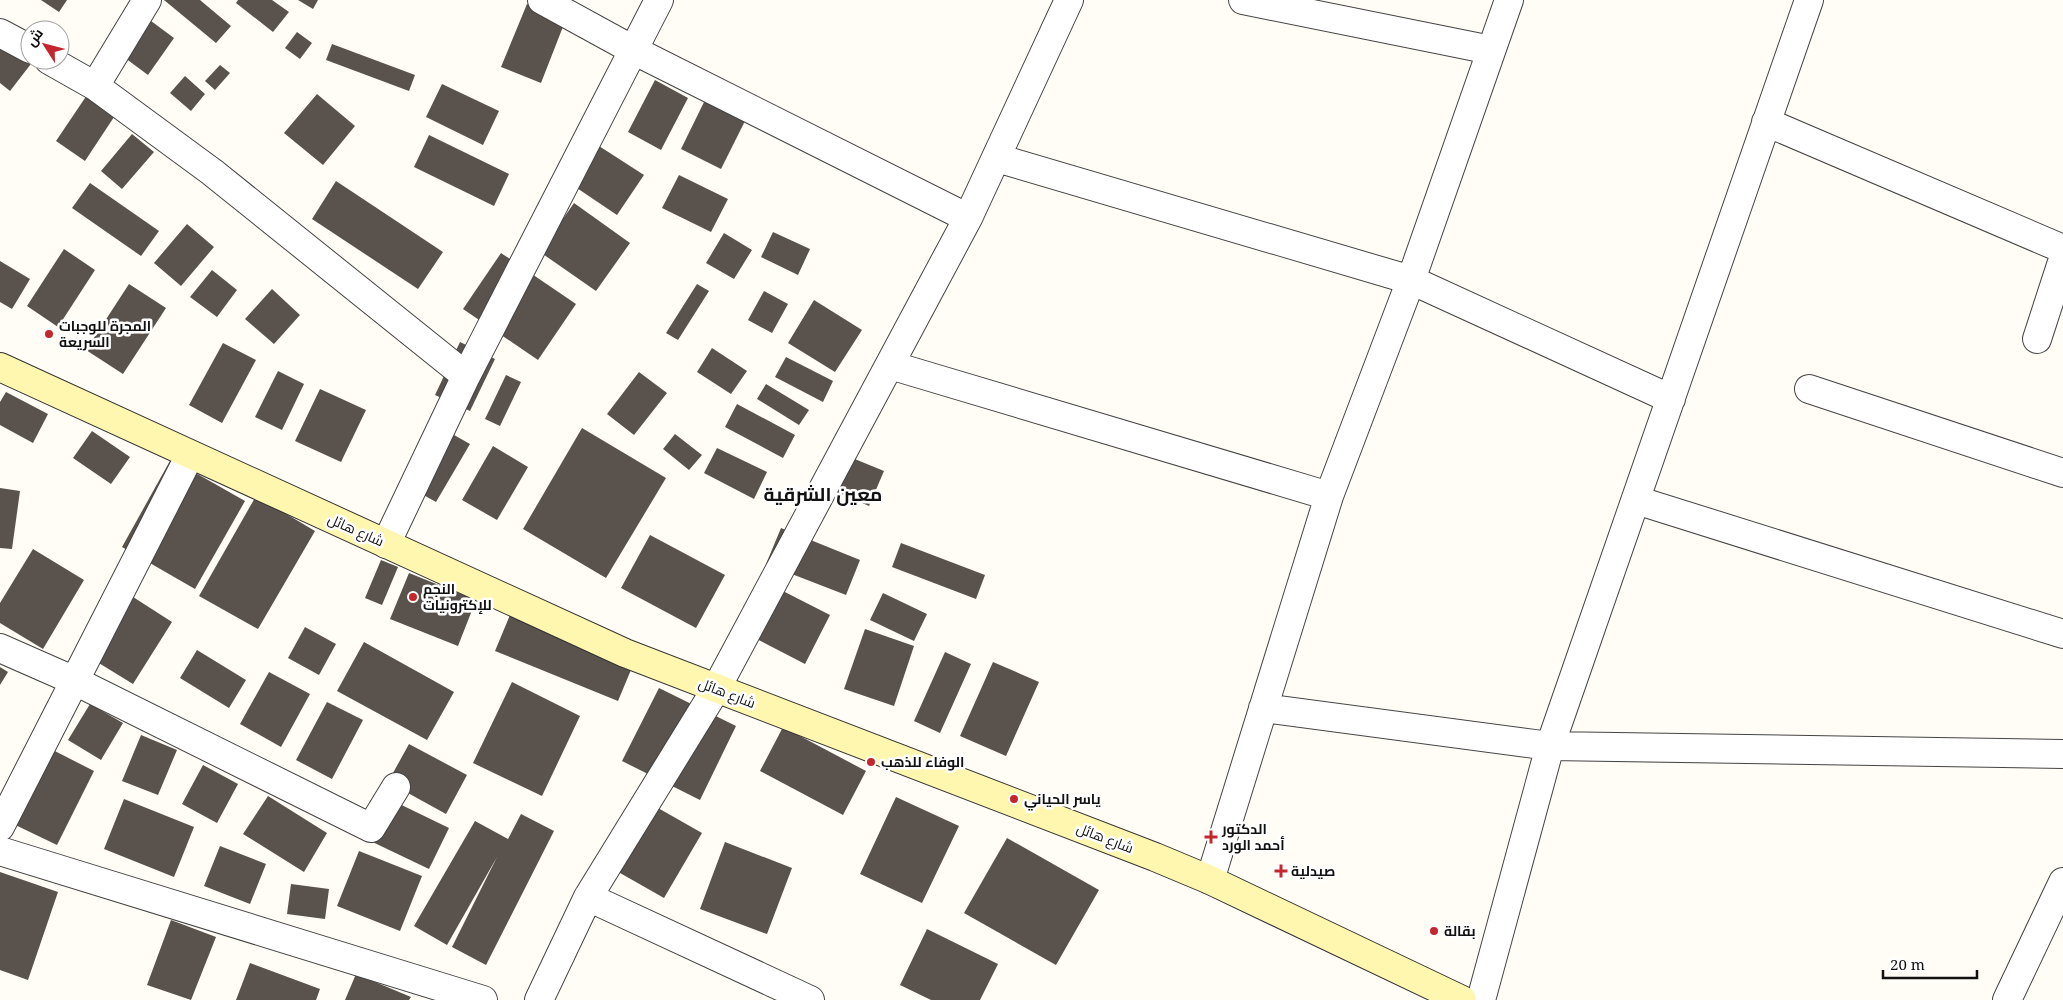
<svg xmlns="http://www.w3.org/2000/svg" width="2063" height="1000" viewBox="0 0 2063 1000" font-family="'Noto Serif',Cairo,serif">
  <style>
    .building { fill: #5a524d }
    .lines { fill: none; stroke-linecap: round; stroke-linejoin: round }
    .street-casing { stroke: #444; stroke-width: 30 }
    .secondary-casing { stroke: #333; stroke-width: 30 }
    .street { stroke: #fff; stroke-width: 28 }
    .secondary { stroke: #fff6b0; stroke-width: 28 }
    .poi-dot { fill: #c4262e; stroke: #fff; stroke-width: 2 }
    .labels { text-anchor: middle; stroke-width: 5; stroke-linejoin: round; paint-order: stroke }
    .poi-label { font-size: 14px; font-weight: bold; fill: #111; stroke: #fff; text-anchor: start }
    .street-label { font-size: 14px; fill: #111; stroke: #fff }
    .district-label { font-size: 19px; font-weight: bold; fill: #111; stroke: #fff }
  </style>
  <rect width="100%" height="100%" fill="#fffdf5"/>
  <!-- building -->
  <path class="building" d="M41,0H67L59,12Z
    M164,0H200L231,26L216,43Z
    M238,0H272L289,12L273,32L236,3Z
    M298,0H318L313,9Z
    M527,4L566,19L541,83L501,67Z
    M147,18L174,38L148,75L121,55Z
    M0,20L34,60L10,91L0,83Z
    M297,32L312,43L300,59L285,48Z
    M332,44L415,75L409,91L326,60Z
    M220,65L230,73L215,90L205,81Z
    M185,76L205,94L191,111L170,93Z
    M655,80L688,98L661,150L628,132Z
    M442,84L499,111L483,145L426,117Z
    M317,94L355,126L323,165L284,133Z
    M87,95L116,114L85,161L56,141Z
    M706,98L747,117L721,169L681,149Z
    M132,134L154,152L122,189L101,171Z
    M429,135L509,174L494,206L414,167Z
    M585,137L644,175L617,215L559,176Z
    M679,175L728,199L711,232L662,208Z
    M336,181L443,252L418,289L312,219Z
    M90,183L159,231L141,256L72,208Z
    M574,203L630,243L596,291L540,252Z
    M187,224L214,247L181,286L154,263Z
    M773,232L810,249L798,275L761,257Z
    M724,233L752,250L734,279L706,263Z
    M64,249L95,270L58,327L27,306Z
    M501,253L576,304L538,360L463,309Z
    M0,261L30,279L12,309L0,302Z
    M212,270L237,290L217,317L190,297Z
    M129,284L166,308L123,374L86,350Z
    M697,284L709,291L678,340L666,333Z
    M272,289L300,315L274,344L245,319Z
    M764,291L788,304L772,333L748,320Z
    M814,300L862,330L835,372L788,343Z
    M460,342L495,359L470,411L435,395Z
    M223,343L256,360L222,423L189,405Z
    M712,348L747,371L731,394L697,372Z
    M786,357L833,381L823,402L775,377Z
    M278,371L304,384L282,430L255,417Z
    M639,372L667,393L634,435L607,414Z
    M506,375L521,382L500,426L485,419Z
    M766,384L809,410L799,425L757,399Z
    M320,389L366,410L341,462L295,441Z
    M6,392L48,414L33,443L0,425V402Z
    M737,404L795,435L783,458L725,427Z
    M438,426L470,444L436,502L404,484Z
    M582,428L666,478L606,578L523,529Z
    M92,431L130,457L111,484L73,458Z
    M675,434L702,455L689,470L663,449Z
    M493,446L528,467L497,520L462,500Z
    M717,448L767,472L754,499L704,473Z
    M845,455L884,471L869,506L830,489Z
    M171,459L245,501L195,589L122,547Z
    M0,488L20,491L12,549L0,548Z
    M256,496L315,531L258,629L199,596Z
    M781,528L860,560L846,595L766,564Z
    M650,535L725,575L696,628L621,588Z
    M901,543L985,575L976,599L892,567Z
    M33,549L84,580L43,649L0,623V603Z
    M381,560L398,567L382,605L365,598Z
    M409,573L476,600L458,646L390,619Z
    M116,586L172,622L133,684L76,649Z
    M775,587L830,615L805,664L749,635Z
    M883,593L927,614L914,641L870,620Z
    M515,603L638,653L618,701L495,651Z
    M305,627L336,644L319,675L288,658Z
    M865,629L914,646L894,706L844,689Z
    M364,642L454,692L427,740L337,691Z
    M197,650L246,680L229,708L180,678Z
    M945,652L971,664L940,733L914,721Z
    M993,662L1039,682L1006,756L960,736Z
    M0,667L8,672L0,685Z
    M269,672L310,694L281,747L240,724Z
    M512,682L580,716L542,796L473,763Z
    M659,688L736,726L700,800L622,761Z
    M327,702L363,720L332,779L296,760Z
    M90,704L123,723L101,760L68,740Z
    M783,727L866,771L843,815L760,771Z
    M141,735L177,750L158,795L122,781Z
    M409,744L467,775L446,814L388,782Z
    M45,746L94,771L57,845L7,821Z
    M203,765L238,784L217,823L182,804Z
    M268,796L327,833L304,872L243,834Z
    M383,796L449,828L429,869L362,837Z
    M896,797L959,826L922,903L860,874Z
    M124,799L194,827L174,877L104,849Z
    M651,804L702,833L664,898L613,869Z
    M521,814L554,831L486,965L452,947L497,857L447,945L414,926L475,821L508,839Z
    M1007,838L1099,890L1056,965L964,913Z
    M725,842L792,868L767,934L700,909Z
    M220,846L266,864L250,904L204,886Z
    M359,851L422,876L400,931L337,906Z
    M0,872L58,892L28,980L0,970Z
    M291,884L329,889L325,919L287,914Z
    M171,920L216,937L191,1000L147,985Z
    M927,929L998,964L980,1000H931L900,985Z
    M250,963L320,989L316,1000H236Z
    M356,974L411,997L409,1000H345Z"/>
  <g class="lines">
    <defs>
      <path id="street" d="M542,0L635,51L968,218
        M1243,0L1491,50
        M0,33L30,49
        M49,60L95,86L212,172L466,376
        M95,86L147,0
        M1766,122L2063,249
        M997,158L1411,280L1671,399
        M2037,339L2063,259
        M890,365L1329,496
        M1809,389L2063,473
        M1636,500L2063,634
        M386,544L466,376L659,0
        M0,648L75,681L371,828L396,787
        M1263,708L1550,746L2063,754
        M0,827L190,455
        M0,851L483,1000
        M1210,880L1329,496L1411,280L1509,0
        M588,897L810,1000
        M539,1000L588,897L716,689L968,218L1069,0
        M1481,1000L1550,746L1809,0
        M2007,1000L2063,882"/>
      <path id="secondary" d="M0,367L625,653L1155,857L1210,880L1462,1000"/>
    </defs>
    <!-- street casing -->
    <use href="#street" class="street-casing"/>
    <!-- secondary casing -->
    <use href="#secondary" class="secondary-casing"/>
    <!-- street -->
    <use href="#street" class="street"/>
    <!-- secondary -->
    <use href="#secondary" class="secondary"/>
  </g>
  <!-- markers -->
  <g class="poi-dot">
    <circle cx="49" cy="334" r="5"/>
    <circle cx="413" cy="597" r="5"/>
    <circle cx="871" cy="762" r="5"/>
    <circle cx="1014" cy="799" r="5"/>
    <path d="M1208.5 829.5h5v5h5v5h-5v5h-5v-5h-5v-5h5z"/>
    <path d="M1278.5 863.5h5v5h5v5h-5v5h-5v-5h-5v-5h5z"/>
    <circle cx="1434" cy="931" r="5"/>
  </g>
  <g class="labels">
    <!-- poi labels -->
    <g class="poi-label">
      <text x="59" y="331">المجرة للوجبات<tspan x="59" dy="16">السريعة</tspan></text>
      <text x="423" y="594">النجم<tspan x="423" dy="16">للإكترونيات</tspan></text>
      <text x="881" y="767">الوفاء للذهب</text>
      <text x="1024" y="804">ياسر الحياني</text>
      <text x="1222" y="834">الدكتور<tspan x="1222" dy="16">أحمد الورد</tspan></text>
      <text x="1291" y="876">صيدلية</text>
      <text x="1444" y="936">بقالة</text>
    </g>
    <!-- street labels -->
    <g class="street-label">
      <text transform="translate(356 530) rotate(24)" y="5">شارع هائل</text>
      <text transform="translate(727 693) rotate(21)" y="5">شارع هائل</text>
      <text transform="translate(1105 838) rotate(21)" y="5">شارع هائل</text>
    </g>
    <!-- district labels -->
    <g class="district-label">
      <text x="823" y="501">معين الشرقية</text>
    </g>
  </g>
  <!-- north arrow -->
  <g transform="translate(45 45) rotate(306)"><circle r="24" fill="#ffffff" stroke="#a0a0a0"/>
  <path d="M0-4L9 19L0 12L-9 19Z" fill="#c4262e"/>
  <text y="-8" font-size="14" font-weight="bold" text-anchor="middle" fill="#111111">ش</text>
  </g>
  <!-- scale -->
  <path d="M1883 970v8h94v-8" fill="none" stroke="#111111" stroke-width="2.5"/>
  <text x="1890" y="970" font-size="15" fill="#111111" stroke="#ffffff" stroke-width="4" paint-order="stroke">20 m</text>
</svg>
